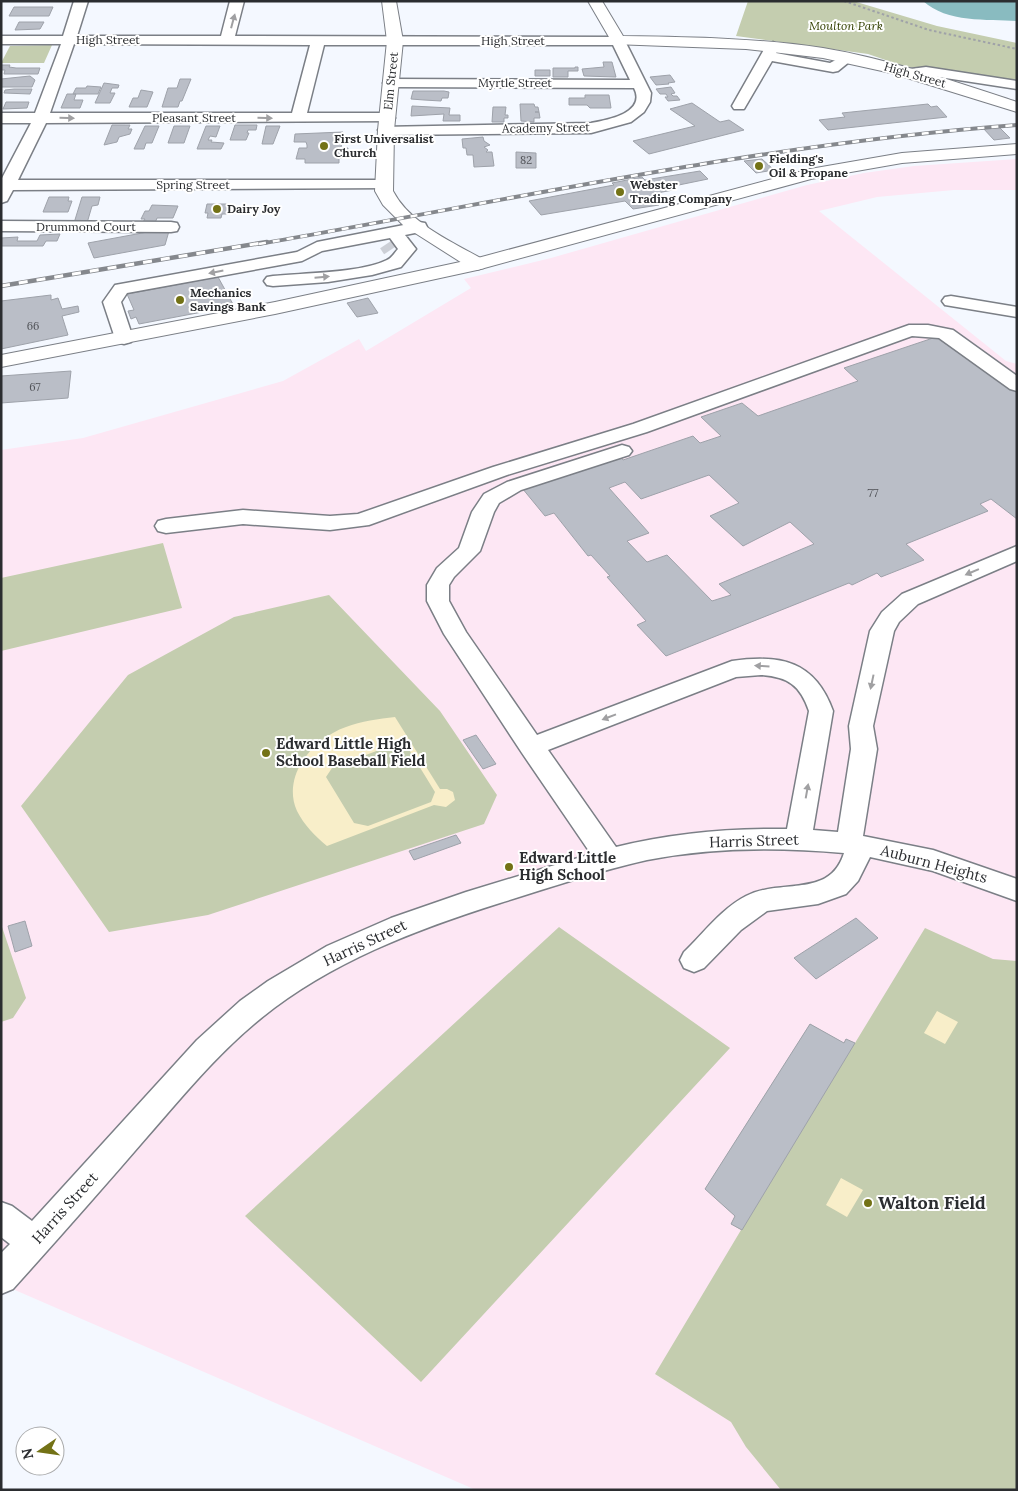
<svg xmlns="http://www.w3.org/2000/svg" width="1018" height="1491" viewBox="0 0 1018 1491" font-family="Lora,serif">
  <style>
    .education { fill: #fde7f4 }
    .green { fill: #c4cdaf }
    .sand { fill: #f8eec9; fill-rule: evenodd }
    .water { fill: #89bbc0 }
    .building { fill: #babec7; stroke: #9ea2aa; fill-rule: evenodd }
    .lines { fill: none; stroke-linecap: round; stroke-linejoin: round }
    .minor-tunnel { stroke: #cccfd6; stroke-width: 19; stroke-dasharray: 19 9; stroke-linecap: butt }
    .minor-casing { stroke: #7b7f86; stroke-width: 3 }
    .major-casing { stroke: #7b7f86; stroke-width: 2 }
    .highway-casing { stroke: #7b7f86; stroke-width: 2 }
    .path { stroke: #9fa2a8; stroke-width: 2; stroke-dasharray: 2.5 2.5; stroke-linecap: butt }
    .minor { fill: #fff; fill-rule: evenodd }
    .major { fill: #fff; fill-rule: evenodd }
    .highway { fill: #fff; fill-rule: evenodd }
    .rail-far1-casing { stroke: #85888d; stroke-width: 4 }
    .rail-casing { stroke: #85888d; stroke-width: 4.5 }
    .rail-far1 { stroke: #fff; stroke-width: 2.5; stroke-dasharray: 7; stroke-linecap: butt }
    .rail { stroke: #fff; stroke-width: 3; stroke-dasharray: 9; stroke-linecap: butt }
    .oneway { fill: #a0a0a2 }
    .poi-dot { fill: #737216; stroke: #fff; stroke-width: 2 }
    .labels { text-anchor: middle; stroke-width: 4; stroke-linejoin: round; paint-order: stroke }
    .far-number-label { font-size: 11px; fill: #4f5156 }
    .far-park-label { font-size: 12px; font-style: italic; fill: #334002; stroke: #fff }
    .far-street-label { font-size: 12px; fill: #2b2d30; stroke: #fff }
    .far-poi-label { font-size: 12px; font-weight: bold; fill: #2b2d30; stroke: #fff; text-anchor: start }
    .number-label { font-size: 12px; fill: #4f5156 }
    .poi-label { font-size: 15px; font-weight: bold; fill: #2b2d30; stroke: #fff; text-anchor: start }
    .street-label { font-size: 15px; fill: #2b2d30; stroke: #fff }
    .near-poi-label { font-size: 18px; font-weight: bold; fill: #2b2d30; stroke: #fff; text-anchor: start }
  </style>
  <rect width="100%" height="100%" fill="#f4f8ff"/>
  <!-- education -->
  <path class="education" d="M1017,159V190H954L877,197L819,211L1006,361L1017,364V1490H476L1,1284V450L83,438L283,381L359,339L366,351L471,288L464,279L551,258L807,185L864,173L914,166Z"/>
  <!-- green -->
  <path class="green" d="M748,1H853L937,26L1017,43V86L1010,87L900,65L868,54L736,36Z
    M52,45L44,63H1L10,46Z
    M163,543L182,608L1,651V578Z
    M329,595L440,711L497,795L484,824L208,915L109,932L21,806L128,675L234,617Z
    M1,924L26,998L13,1018L1,1022Z
    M559,927L730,1048L421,1382L245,1216Z
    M925,928L993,959L1017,961V1490H781L746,1447L731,1422L655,1374L741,1230L731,1224L735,1216L705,1189L810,1024L844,1043L846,1039L855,1043Z"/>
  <!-- sand -->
  <path class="sand" d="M395,717L440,789H447L453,792L455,800L446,807L434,805L327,846C315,836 304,825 297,811C281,775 314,738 346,727C361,721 379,719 395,717ZM392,745L408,748L435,792L431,802L368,826L354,823L326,777L332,768Z
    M937,1011L958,1022L945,1044L924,1033Z
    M841,1178L863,1190L847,1217L826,1205Z"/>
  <!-- water -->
  <path class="water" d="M923,1H1017V21C987,19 947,23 923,1Z"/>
  <!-- building -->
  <path class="building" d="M14,7H53L49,16H9Z
    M19,22H44L40,29L15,30Z
    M603,62H612L616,77L584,76L582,69L604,67Z
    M1,65H10L9,67L16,68H40L38,74H4L5,70H1Z
    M575,67H578V71H568V77H553V68H575Z
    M535,70H550V76H535Z
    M670,75L675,82L668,83L669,84L656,85L650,77Z
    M30,76L35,80L32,87H1V79Z
    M180,79H191L182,101H180L178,107H162L168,88H177Z
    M104,83L119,85L118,88H112L110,93H115L110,103H95Z
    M87,86L101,87L98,94H73L76,88H86Z
    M671,87L675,93L671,94L673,96H677L680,100L668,101L665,97H668L666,94H660L656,89Z
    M14,89H32L30,94L4,93L5,90Z
    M141,90L153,92L147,107H129L133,98H138Z
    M413,91H444L449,92L448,98H442L441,101L424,100L411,99Z
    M67,94H76L74,100H83L80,108H61Z
    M585,95H609L611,108H590L587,105H569V98H585Z
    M6,102H29L27,108L3,109Z
    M692,103L720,122L729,120L744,130L649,154L633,141L695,126L670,109Z
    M520,104H534L535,107H538L539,112H535H539L540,118H534V122L521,121Z
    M928,104L931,107L937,106L947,117L828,130L819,120L845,117L842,113Z
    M412,106L450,108L449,115H460V121H443L444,114L411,116Z
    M493,107H506L505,115H508V118H504V122H492Z
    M112,125H130L128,129H132L130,134L119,137L117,142L104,145Z
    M235,125H257L256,130H248L247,133H249L246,140H230Z
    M145,126H159L152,143H146L144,149H134Z
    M174,126H190L184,143H168Z
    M206,126H220L216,137L210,136L208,140H212L211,142L224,143L221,149H197Z
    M266,126H280L273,144H262Z
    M999,127L1010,138L994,140L983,128Z
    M343,132L341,148H348L347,158H339V163H305V159H296L299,148H307V145L306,142H294L295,134Z
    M483,137L484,141L490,145L484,147L488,150L486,152H492L494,166L474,167L473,155H467L466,148H463L462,139Z
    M516,152L536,153V168H516Z
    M762,159L774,170L756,173L744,161Z
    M700,171L708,179L669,187L673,190L657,193L659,195L651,197L659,205L633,209L625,201L541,215L529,201L614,185L612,183L642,177L645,180Z
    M49,197H69L68,201H72L68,212H43Z
    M82,197H100L98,205L92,206L87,223H74Z
    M207,204H229L227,214H222L221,218H207L208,213H205Z
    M152,205L178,206L173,218H157L155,223L143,222L145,219H141L145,211H149Z
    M153,231H169L165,245L94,258L88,243Z
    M60,234L57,241H46L43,246H1V238L18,237L17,241H37L40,235Z
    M218,277L234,306L139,324L136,317L131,319L128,311L134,310L127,294Z
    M51,295V300L58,298L62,309L78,306L79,312L62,316L68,335L1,349V301Z
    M368,298L378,313L357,317L347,303Z
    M936,337L956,351L960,350L1017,391V519L991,499L980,504L988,511L906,544L924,560L881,577L877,573L852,585L849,583L666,656L637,625L646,621L607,577L610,576L591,555L588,556L554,513L545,516L522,488L599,461L602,464L620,456L623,460L693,436L700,443L721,436L701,417L742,403L758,416L858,381L844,368ZM709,475L739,503L710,516L743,546L790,522L814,544L719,584L731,595L712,601L667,555L647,562L627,541L649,533L609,488L625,482L641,499Z
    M71,371L68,398L1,403V376Z
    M476,735L496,764L483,769L463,740Z
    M456,835L461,843L414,860L409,851Z
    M856,918L878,938L816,979L794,958Z
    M25,921L32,946L15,952L8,926Z
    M810,1024L844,1043L846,1039L855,1043L742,1230L731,1224L735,1216L705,1189Z"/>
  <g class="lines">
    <!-- minor-tunnel -->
    <path class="minor-tunnel" d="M388,243L392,249"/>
    <defs>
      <path id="minor" d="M74,1H88L77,36H221L230,1H244L235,36L618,37L625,41L651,93L650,102L644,112L631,122L591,133L386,135L381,133L378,130L381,127L591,123C607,120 647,113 634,88L390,87L385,86L383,83L385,80L390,79L630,80L613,45H324L307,113H387L392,115L395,118L392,121L46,123L18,180H384L390,182L392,185L390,188L13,190L7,201L1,203V180L31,123H1V113H35L61,44H1V36H63ZM74,44L310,45L292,113H50Z
        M773,42L780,46L776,53L830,63L847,54L854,58L838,71L833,72L772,61L744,109H734L732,106L766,46Z
        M926,67L1017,81V89L926,75L903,76L901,73L903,70Z
        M1,221L171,222L177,223L179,227L177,231L171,232L1,231Z
        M419,222L425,223L427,227L425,231L405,235L416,249L401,267L372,275L328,282L273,286L267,285L264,281L267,277L273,276C304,273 361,273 387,260C392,258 395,252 398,249L390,238L322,251L302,261L127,293L121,302L133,338L131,342L124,344L117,342L115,338L103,302L115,285L297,252L317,242Z
        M951,296L1017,307V317L945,305L942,301L945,297Z
        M909,325H928L953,330L1017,376V391L1010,389L939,338L912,336L647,432L507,475L369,525L330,530L243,524L166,533L158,531L155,526L158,521L166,519L243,510L330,516L358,514L493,467L633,424Z
        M622,445L629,447L632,451L629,455L521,490L499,503L494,512L480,551L454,577L449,585V601L466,632L537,735L732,661C781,654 815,661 833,711L813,830L838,832L851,749L849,726L870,631L882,612L902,594L1017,546V561L918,604L899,622L894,631L873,726L877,749L863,836L933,850L1017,879V901L933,871L870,857L858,881L846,894L818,904L767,911L741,930L704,968L694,972L684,968L680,960L684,952C704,933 721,909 746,896C781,878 830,899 844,853C778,847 712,847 647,860C597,871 549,888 500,903C415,930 330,962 260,1019C218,1053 183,1096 147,1137C103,1188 58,1239 13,1289L1,1294V1253L10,1244L1,1237V1202L12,1206L32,1221L197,1040L240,1001L268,981L327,946L391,918L466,892L591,854L522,753L444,634L427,601V585L437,568L459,548L472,512L484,494L507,482ZM761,675C788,677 800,685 809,711L787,829C729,828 672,833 616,847L548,750L736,677Z"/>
      <path id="major" d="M382,1H396L403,41L394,130L393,191C410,224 453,242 484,260L487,264L484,268L477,270L470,268L404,226L383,205L375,191L378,130L387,41Z
        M588,1H602L623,36C690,37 757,38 823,48C889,59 953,81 1017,102V112L891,73L823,58L746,49L613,44Z"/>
      <path id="highway" d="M1017,144V154L902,163L811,179L477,270L275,314L1,367V355L275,302L474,259L810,169L902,153Z"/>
    </defs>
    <!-- minor casing -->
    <use href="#minor" class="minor-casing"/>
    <!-- major casing -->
    <use href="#major" class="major-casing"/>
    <!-- highway casing -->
    <use href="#highway" class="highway-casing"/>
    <!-- path -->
    <path class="path" d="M844,1L929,30L1017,49"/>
    <!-- minor -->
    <use href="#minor" class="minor"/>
    <!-- major -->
    <use href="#major" class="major"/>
    <!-- highway -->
    <use href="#highway" class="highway"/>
    <defs>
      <path id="rail-far1" d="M259,244C511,200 762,144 1017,125"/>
      <path id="rail" d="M1,286L267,242"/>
    </defs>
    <!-- rail-far1 casing -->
    <use href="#rail-far1" class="rail-far1-casing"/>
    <!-- rail casing -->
    <use href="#rail" class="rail-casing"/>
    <!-- rail-far1 -->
    <use href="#rail-far1" class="rail-far1"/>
    <!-- rail -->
    <use href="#rail" class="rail"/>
  </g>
  <!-- one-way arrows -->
  <defs><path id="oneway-solid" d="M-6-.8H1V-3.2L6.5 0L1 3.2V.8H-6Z" transform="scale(1.25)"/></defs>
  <g class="oneway">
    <use href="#oneway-solid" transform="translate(233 21) rotate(-75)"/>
    <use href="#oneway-solid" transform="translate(67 118) rotate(1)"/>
    <use href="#oneway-solid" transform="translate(265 118) rotate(1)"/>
    <use href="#oneway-solid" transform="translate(216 272) rotate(169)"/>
    <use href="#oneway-solid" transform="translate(322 277) rotate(-5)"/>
    <use href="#oneway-solid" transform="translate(972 572) rotate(157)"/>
    <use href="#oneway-solid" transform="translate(762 666) rotate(-177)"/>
    <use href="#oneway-solid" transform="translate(872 682) rotate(102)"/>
    <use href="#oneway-solid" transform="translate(609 717) rotate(159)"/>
    <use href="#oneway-solid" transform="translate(807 791) rotate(-80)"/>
  </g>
  <!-- markers -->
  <g class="poi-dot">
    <circle cx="324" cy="146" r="5"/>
    <circle cx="759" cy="166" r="5"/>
    <circle cx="620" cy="192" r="5"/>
    <circle cx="217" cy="209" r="5"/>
    <circle cx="180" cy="300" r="5"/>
    <circle cx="266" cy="753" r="5"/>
    <circle cx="509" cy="867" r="5"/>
    <circle cx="868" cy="1203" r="5"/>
  </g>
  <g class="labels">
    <!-- far-number labels -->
    <g class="far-number-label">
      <text x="526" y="164">82</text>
      <text x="33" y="330">66</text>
      <text x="35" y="391">67</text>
    </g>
    <!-- far-park labels -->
    <g class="far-park-label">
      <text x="846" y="30">Moulton Park</text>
    </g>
    <!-- far-street labels -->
    <g class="far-street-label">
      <text x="108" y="44">High Street</text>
      <text x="513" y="45">High Street</text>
      <text transform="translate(915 75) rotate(16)" y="4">High Street</text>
      <text transform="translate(391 81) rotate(-84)" y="4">Elm Street</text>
      <text x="515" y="87">Myrtle Street</text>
      <text x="194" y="122">Pleasant Street</text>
      <text transform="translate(546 128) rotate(-1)" y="4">Academy Street</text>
      <text x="193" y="189">Spring Street</text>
      <text x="86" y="231">Drummond Court</text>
    </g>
    <!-- far-poi labels -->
    <g class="far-poi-label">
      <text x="334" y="143">First Universalist<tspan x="334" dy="14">Church</tspan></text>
      <text x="769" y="163">Fielding's<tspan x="769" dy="14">Oil &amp; Propane</tspan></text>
      <text x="630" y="189">Webster<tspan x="630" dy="14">Trading Company</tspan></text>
      <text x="227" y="213">Dairy Joy</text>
      <text x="190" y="297">Mechanics<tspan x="190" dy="14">Savings Bank</tspan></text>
    </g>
    <!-- number labels -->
    <g class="number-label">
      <text x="873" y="497">77</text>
    </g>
    <!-- poi labels -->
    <g class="poi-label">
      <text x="276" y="749">Edward Little High<tspan x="276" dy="17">School Baseball Field</tspan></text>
      <text x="519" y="863">Edward Little<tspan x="519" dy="17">High School</tspan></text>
    </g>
    <!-- street labels -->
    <g class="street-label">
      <text transform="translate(754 841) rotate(-2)" y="5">Harris Street</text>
      <text transform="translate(934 864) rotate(15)" y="5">Auburn Heights</text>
      <text transform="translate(365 943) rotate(-25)" y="5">Harris Street</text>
      <text transform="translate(65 1208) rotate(-48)" y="5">Harris Street</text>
    </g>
    <!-- near-poi labels -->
    <g class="near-poi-label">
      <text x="878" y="1209">Walton Field</text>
    </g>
  </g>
  <!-- border -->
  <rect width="1018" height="1491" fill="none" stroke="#2b2d30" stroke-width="5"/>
  <!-- north arrow -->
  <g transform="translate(40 1451) rotate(257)"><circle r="24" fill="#ffffff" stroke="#aaabac"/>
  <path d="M0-4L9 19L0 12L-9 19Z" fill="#737216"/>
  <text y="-8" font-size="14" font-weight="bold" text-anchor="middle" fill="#2b2d30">N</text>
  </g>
</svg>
